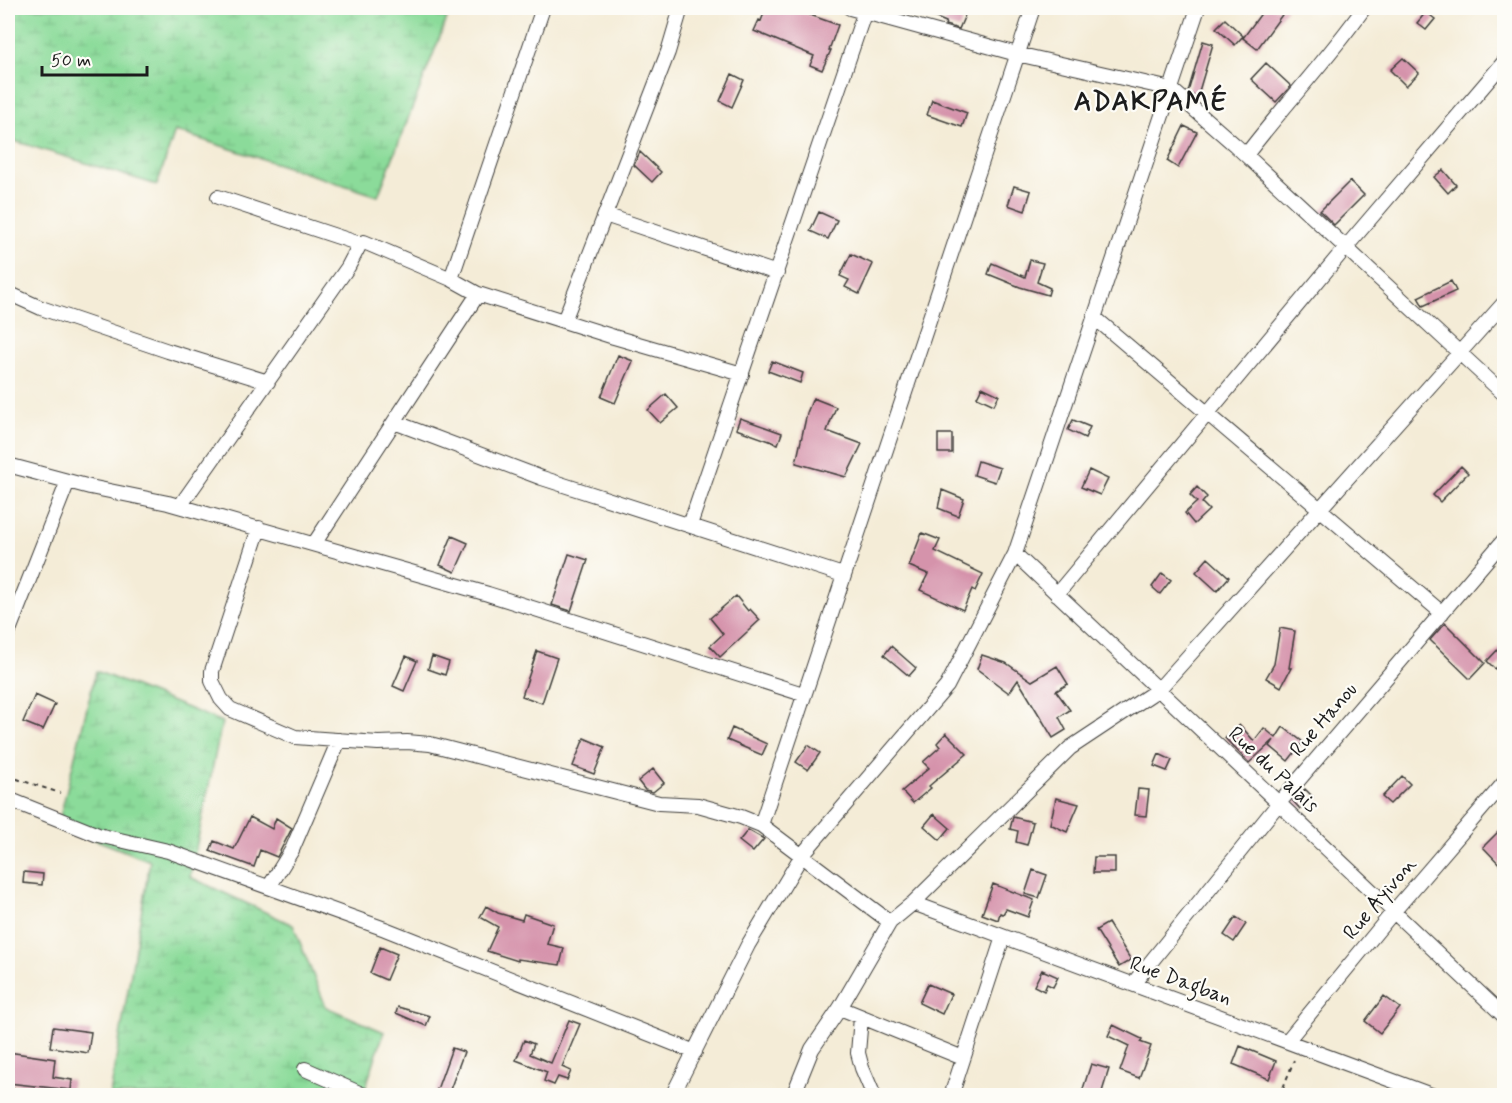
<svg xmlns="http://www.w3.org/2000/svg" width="1512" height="1103" viewBox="0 0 1512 1103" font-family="Mynerve,sans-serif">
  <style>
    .wetland { fill: url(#wetland-marsh); stroke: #547c5b; stroke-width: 1.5 }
    .building { fill: #d593ab }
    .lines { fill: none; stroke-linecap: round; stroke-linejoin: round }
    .minor-casing { stroke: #3c3b38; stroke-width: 16 }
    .path { stroke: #3c3b38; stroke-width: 2; stroke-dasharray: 4.5 4.5; stroke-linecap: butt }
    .minor { stroke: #fff; stroke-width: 14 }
    .labels { text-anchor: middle; stroke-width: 4.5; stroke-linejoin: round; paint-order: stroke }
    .street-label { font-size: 21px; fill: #1c1c1c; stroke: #fdfcf7 }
    .district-label { font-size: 27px; font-weight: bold; letter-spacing: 1.5px; fill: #1c1c1c; stroke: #fdfcf7 }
  </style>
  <defs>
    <pattern id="wetland-marsh" width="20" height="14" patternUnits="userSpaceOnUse" patternTransform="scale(1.5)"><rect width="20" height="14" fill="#8bdb9a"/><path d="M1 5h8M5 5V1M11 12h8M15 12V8" fill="none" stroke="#77bb84"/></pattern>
  </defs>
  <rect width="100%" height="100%" fill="#fdfcf7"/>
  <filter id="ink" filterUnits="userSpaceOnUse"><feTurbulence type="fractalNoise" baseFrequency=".0167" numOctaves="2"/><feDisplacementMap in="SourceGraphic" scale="12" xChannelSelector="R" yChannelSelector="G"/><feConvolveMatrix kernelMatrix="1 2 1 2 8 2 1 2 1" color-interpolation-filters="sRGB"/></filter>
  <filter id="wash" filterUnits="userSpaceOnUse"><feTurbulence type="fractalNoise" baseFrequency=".008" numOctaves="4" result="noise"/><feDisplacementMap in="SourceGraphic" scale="24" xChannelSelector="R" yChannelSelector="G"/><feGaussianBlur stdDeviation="1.35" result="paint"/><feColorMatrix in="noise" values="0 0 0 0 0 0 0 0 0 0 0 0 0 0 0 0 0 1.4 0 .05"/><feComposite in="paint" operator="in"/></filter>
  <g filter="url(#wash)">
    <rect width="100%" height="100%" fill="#f4ecd7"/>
    <!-- wetland -->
    <path class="wetland" d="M8,8H451L378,196L175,131L157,185L8,139Z
      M96,671L222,722L190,877L293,925L326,1007L384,1032L363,1095H110L150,861L58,825Z"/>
    <g id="blocks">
      <!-- building -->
      <path class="building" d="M766,8H791L838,25L829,50H831L822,70L810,65L814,56L754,31L759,20L761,21Z
        M912,8H968L959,29L945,25L946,22Z
        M1265,8H1287L1257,49L1243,38Z
        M1426,12L1435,19L1426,30L1417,23Z
        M1225,19L1243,36L1235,45L1216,28Z
        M1203,41L1213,44L1197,98L1188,92Z
        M1403,58L1419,73L1406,86L1390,70Z
        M1266,63L1291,86L1276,102L1251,79Z
        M732,74L744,80L732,107L720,101Z
        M932,100L967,113L962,127L927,115Z
        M1184,126L1197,132L1178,168L1167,161Z
        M640,152L661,172L652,182L634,165Z
        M1443,170L1456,185L1448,193L1434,177Z
        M1350,181L1364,195L1334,225L1320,211Z
        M1014,186L1031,191L1025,211L1008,205Z
        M819,212L837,220L828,239L810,231Z
        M851,254L873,264L859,294L845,287L849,280L840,276Z
        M1030,260L1043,263L1037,282L1050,288L1048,295L1020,287L988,274L992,263L1025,277Z
        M1451,281L1456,291L1423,306L1418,297Z
        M618,355L633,361L615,403L601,397Z
        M772,361L803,373L800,383L768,371Z
        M982,387L999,395L994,405L977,397Z
        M666,394L678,408L660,423L648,410Z
        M813,398L836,407L827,431L862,444L846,477L796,463L807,413Z
        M740,418L782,433L778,444L736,429Z
        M1073,420L1090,427L1085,438L1068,430Z
        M938,434H952V453H938Z
        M978,461L1000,468L995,482L974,475Z
        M1461,466L1468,473L1440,502L1433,495Z
        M1089,470L1108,479L1100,495L1081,487Z
        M1197,487L1207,497L1202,503L1209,510L1194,524L1185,513L1197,502L1190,495Z
        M942,490L964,499L958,516L938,508Z
        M922,533L940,540L935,551L983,574L975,591L972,589L963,610L920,590L928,574L909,566Z
        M452,536L468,543L455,572L440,565Z
        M569,554L588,560L571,611L552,605Z
        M1208,558L1229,577L1217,591L1196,572Z
        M1162,573L1171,580L1160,594L1152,587Z
        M736,596L748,611L750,609L760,620L720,657L710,646L723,634L710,618Z
        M1445,623L1485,663L1470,679L1430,640Z
        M1280,628L1295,631L1289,668H1291L1281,687L1266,678L1274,664Z
        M1504,643V660L1495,669L1487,661Z
        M891,646L916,668L909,676L884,655Z
        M537,651L557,658L542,703L522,696Z
        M982,655L1006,663L1032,681L1057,666L1068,684L1056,691L1070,710L1059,717L1066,730L1053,738L1018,680L1009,693L977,669Z
        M406,656L417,661L404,691L393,686Z
        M432,656L449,662L445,675L428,669Z
        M35,695L55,704L43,730L23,722Z
        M1240,725L1254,741L1264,728L1276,738L1283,727L1303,742L1288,761L1270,746L1274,740L1249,763L1225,738Z
        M732,728L767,744L762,755L727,740Z
        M946,733L967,754L929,786L931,788L913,803L902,791L929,768L923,762L940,747L937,743Z
        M584,738L605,747L594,774L573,766Z
        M808,745L820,753L808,770L796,762Z
        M1159,754L1172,760L1167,771L1154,766Z
        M653,769L664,783L653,792L645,790L638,781Z
        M1402,776L1410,784L1390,804L1382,797Z
        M1138,789L1149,790L1146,816L1135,815Z
        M1305,789L1313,797L1300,809L1293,801Z
        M1056,798L1079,804L1067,832L1050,824Z
        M934,814L950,828L940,840L924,826Z
        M250,817L272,829L276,818L292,828L277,857L260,850L254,867L210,851L214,841L234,849Z
        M1013,817L1033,822L1027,845L1016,842L1018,831L1010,829Z
        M1504,826V869L1483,847Z
        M748,830L764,839L753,852L739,841Z
        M1094,857H1115V873H1093Z
        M1033,870L1047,875L1039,898L1025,894Z
        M24,872L43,874L42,885L23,883Z
        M993,884L1034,900L1028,917L1006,909L1003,914L1000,913L998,920L982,914Z
        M486,906L498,913L522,920L524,914L553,924L547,944L564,948L560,965L518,959V961L487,951L498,927L480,917Z
        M1236,917L1246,924L1234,942L1224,935Z
        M1108,923L1131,960L1119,967L1096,930Z
        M380,947L397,954L386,980L370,973Z
        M1042,970L1058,977L1053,987L1047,984L1044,991L1034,986Z
        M928,984L951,994L942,1014L919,1003Z
        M1384,996L1400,1008L1380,1033L1365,1021Z
        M398,1007L430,1016L426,1026L396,1013Z
        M569,1020L580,1024L562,1067L571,1071L567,1080L558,1077L554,1085L544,1081L547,1072L516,1060L524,1040L534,1044L530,1054L551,1063Z
        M1113,1025L1142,1039L1140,1042L1151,1046L1139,1078L1120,1071L1129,1046L1108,1036Z
        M53,1027L91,1032L88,1053L50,1047Z
        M1240,1046L1276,1061L1269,1079L1233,1064Z
        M452,1048L464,1052L448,1095H435Z
        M8,1052L55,1059L53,1077L72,1080L71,1090L8,1083Z
        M1091,1064L1109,1069L1101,1095H1081Z"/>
    </g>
  </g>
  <g filter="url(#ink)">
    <use href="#blocks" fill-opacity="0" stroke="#3c3b38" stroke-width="1.5"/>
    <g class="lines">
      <defs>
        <path id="minor" d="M850,8L1017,54L1171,89L1235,145L1504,394
          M1246,155C1284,105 1328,59 1364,8
          M218,197L360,244
          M605,215L777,273
          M451,279L543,8
          M8,293L41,308L168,351L268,382
          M1094,317L1442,613
          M564,321L668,52L681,8
          M394,422L542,478L843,575
          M8,465L90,487L168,503L488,594L803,694
          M180,506L348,267L360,244L364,242L451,279L478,294L614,337L742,374
          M690,525L866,8
          M259,528L212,671V681L221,699L230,709L295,737L378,743L407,742L430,744L659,803L698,805L741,817L761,825L890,922
          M314,544L478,294
          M1015,554L1504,1016
          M1057,594L1346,247L1504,62
          M8,633L68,481
          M8,799L98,835L168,851L385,929L695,1052
          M761,825L1033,8
          M269,887L292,850L339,740
          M913,903L1434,1096
          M1133,984L1279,803L1504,540
          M840,1008L963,1058
          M861,1017L858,1053L862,1068L874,1096
          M1287,1041L1394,911L1504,783
          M305,1069L366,1096
          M8,1095L12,1096
          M672,1096L748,945L802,855L947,686L1015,554L1198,8
          M793,1096L812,1049L840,1008L890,922L913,903L1070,748L1159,689L1504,303
          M951,1096L1003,937"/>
      </defs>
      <!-- minor casing -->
      <use href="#minor" class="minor-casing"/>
      <!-- path -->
      <path class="path" d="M8,776L60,793
        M1280,1096L1294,1060"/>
      <!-- minor -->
      <use href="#minor" class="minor"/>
    </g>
  </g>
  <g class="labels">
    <!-- street labels -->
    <g class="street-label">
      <text transform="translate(1323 719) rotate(-49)" y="7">Rue Hanou</text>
      <text transform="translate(1274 769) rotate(43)" y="7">Rue du Palais</text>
      <text transform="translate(1379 898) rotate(-50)" y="7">Rue Ayivon</text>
      <text transform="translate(1181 980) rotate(20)" y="7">Rue Dagban</text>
    </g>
    <!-- district labels -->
    <g class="district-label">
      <text x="1151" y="110">ADAKPAMÉ</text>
    </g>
  </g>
  <!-- margin -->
  <rect width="1512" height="1103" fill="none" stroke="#fdfcf7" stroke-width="30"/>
  <!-- scale -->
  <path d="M42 66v9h105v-9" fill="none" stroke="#1c1c1c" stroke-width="3"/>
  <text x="51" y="66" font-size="18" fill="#1c1c1c" stroke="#fdfcf7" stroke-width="4.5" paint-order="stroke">50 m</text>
</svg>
